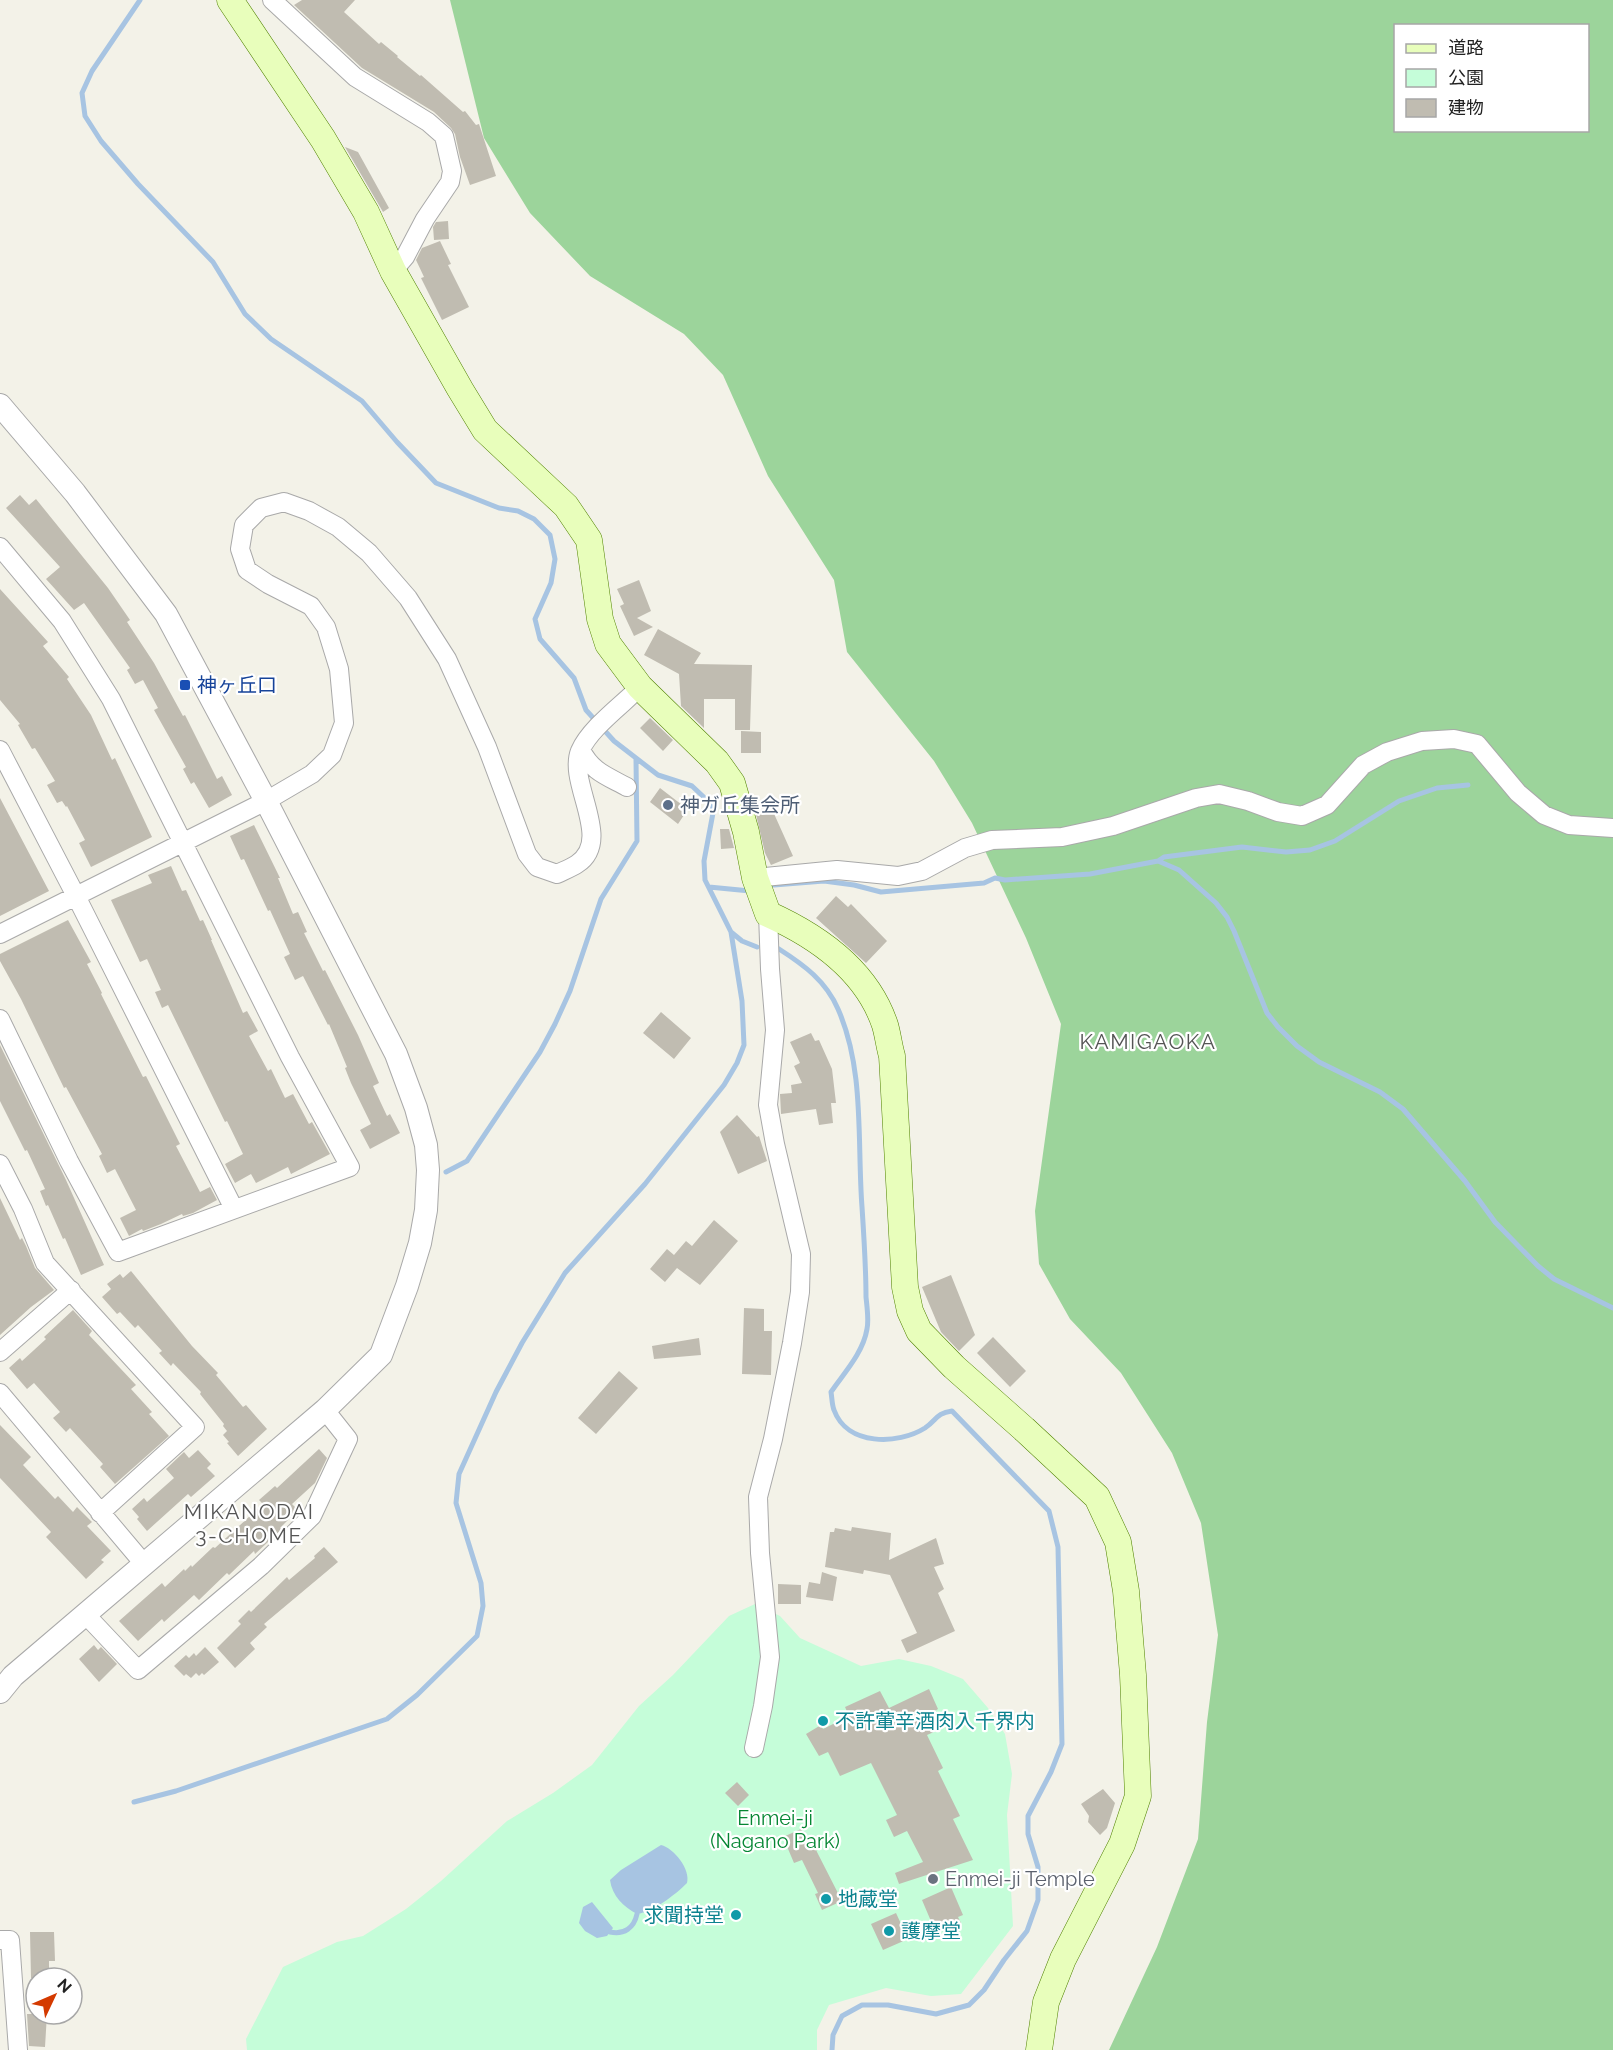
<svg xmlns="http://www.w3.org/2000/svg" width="1613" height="2050" viewBox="0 0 1613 2050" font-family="Raleway,'Noto Sans JP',sans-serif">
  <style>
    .forest { fill: #9cd49b; fill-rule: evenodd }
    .park { fill: #c5fdd9 }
    .water { fill: #a7c4e2 }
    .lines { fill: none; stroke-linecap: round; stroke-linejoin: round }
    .stream { stroke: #a7c4e2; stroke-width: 5 }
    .building { fill: #c0bcb1 }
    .minor-casing { stroke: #a9a9a9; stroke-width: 20 }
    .tertiary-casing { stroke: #a9a9a9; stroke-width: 24 }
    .secondary-casing { stroke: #508200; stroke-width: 27 }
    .minor { stroke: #fff; stroke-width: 18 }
    .tertiary { stroke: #fff; stroke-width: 22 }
    .secondary { stroke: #e8febb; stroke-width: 26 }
    .transit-dot { fill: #1a4fb4; stroke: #fff; stroke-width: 2 }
    .service-dot { fill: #5c6f8a; stroke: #fff; stroke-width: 2 }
    .culture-dot { fill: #0f9aa8; stroke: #fff; stroke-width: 2 }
    .worship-dot { fill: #6b7280; stroke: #fff; stroke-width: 2 }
    .labels { text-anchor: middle; stroke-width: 4.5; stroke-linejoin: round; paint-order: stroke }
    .transit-label { font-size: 20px; fill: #164399; stroke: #fff; text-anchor: start }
    .service-label { font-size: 20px; fill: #4e5e75; stroke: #fff; text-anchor: start }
    .culture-label { font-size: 20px; fill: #0d838f; stroke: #fff; text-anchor: start }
    .park-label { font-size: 20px; fill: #058633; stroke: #fff }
    .worship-label { font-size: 20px; fill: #5b616d; stroke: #fff; text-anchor: start }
    .neighbourhood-label { font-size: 21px; letter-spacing: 1.5px; fill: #555; stroke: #fff }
  </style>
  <rect width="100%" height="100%" fill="#f3f2e8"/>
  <!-- forest -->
  <path class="forest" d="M450,0H1613V2050H1109L1157,1947L1198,1839L1207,1722L1218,1635L1201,1523L1172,1453L1121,1373L1070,1319L1039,1264L1035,1211L1061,1024L1026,938L972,823L934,761L847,652L834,580L768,476L723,375L684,334L590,276L530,213L484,138ZM1396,26H1588V130H1396Z"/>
  <!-- park -->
  <path class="park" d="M755,1604L780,1616L800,1638L861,1666L899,1659L931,1666L963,1679L988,1708L1005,1734L1012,1774L1007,1815L1013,1926L961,1994L931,1996L886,1988L829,2005L817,2030V2050H247L246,2039L283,1967L337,1942L363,1936L406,1909L441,1881L507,1821L553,1793L592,1765L639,1706L673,1675L729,1616Z"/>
  <!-- water -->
  <path class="water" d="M661,1845C674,1848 691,1870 687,1883C675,1895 653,1912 637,1914C624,1907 612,1896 610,1880L621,1870Z
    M592,1902L613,1928L607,1936L597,1938L585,1931L579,1923L583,1907Z"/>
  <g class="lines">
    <!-- stream -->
    <path class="stream" d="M1158,861L1164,857L1242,847L1286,852L1310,850L1335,841L1399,801L1437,788L1468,785
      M774,885L824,881L854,885L881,892L984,883L995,878L1005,880L1090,874L1158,861L1179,870L1216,903L1227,917L1234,931L1267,1013L1278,1027L1297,1046L1319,1062L1380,1092L1403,1109L1465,1181L1495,1222L1538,1266L1554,1279L1613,1308
      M709,887L750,891
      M731,932L742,941L757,947
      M779,949C804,965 826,981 838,1009C865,1070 857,1142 862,1207C864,1237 866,1267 866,1297C867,1307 869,1320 867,1329C863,1353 844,1373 831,1392C832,1398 832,1405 834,1410C847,1446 898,1445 925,1428C937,1420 936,1413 952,1411L1049,1511L1058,1547L1062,1744L1051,1772L1028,1816V1834L1038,1867V1900L1027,1931L1004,1960L984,1990L969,2005L936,2014L888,2005H862L842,2016L833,2035L832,2050
      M446,1172L467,1161L540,1052L555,1024L570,991L601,899L637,841L636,759
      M134,1802L176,1791L387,1719L417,1695L477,1636L483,1606L481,1583L456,1503L459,1474L496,1392L522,1343L565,1273L645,1184L724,1085L737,1063L744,1045L742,1001L731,932L705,880L704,861L713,813L709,802L692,786L658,775L614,741L586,710L574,678L540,639L535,619L551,583L555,559L550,535L534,519L518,511L499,508L436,483L397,442L362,401L271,339L245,314L213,262L138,184L101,141L85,116L82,93L92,71L140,0
      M610,1932C624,1935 634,1928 637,1914"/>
  </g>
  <!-- building -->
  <path class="building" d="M302,0H355L344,12L379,44L381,42L398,56L397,57L420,76L421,75L463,112L465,111L476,125L479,124L496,176L470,185L460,157L455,134L451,128L434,112L362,68L294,5Z
    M345,147L358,152L389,208L383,212Z
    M448,221L449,239L434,240L433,227L436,222Z
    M440,241L451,264L448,265L469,307L442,320L421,278L424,277L416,260L422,248Z
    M20,495L29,505L36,499L108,588L130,620L127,622L154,663L183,716L185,715L217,779L222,776L232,795L209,808L194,782L191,784L183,769L186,767L154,710L158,708L143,680L135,684L127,670L130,668L84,603L74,610L46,579L60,567L6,508Z
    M639,580L651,611L637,618L653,627L634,636L620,606L624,604L617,589Z
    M0,589L48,642L43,646L69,677L67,679L91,715L112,760L115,758L152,837L91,867L79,843L85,840L67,806L66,807L62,801L57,803L47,785L55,781L35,748L32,749L18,725L20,724L0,700Z
    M658,629L701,653L694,664L752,665L750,730H735V699H704V728L681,706L679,674L644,655Z
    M650,718L673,740L663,751L640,728Z
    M741,731L761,732V753H741Z
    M660,788L686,808L684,815L678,824L650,802Z
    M0,798L49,891L0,916Z
    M771,807L793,856L771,865L765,853L755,810Z
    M254,825L280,878H278L293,914L298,912L307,932L304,933L323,971L325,970L358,1035L379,1083L373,1086L387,1116L390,1114L400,1133L370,1149L360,1130L371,1124L351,1083L345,1068L347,1067L329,1024L328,1025L303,976L295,980L284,957L290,954L270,910L268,911L244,859L241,860L230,836Z
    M720,829H729L734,848L721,849Z
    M171,866L182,891L186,890L200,921L203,920L212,940H211L243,1013L247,1011L258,1031L249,1036L268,1071L271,1069L285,1098L293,1094L309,1124L312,1122L330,1154L291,1174L288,1167L256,1183L251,1174L235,1183L225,1164L243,1154L227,1121L225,1122L168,1005L162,1008L155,992L161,990L147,959L140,962L111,900L152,883L148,875Z
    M836,896L848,907L851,904L887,941L866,963L816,918Z
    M68,920L91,962L87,964L102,993L101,994L143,1077L146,1076L180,1144L176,1146L200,1192L210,1187L217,1200L193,1213L183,1216L182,1214L161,1224L143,1231L142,1229L129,1236L120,1218L136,1210L115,1169L107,1173L99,1156L102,1154L66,1087L64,1088L21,999L0,961V954Z
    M661,1012L691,1038L674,1059L643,1033Z
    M811,1033L815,1041L819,1040L832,1069L836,1103H831L833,1123L819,1125L816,1109L781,1114L780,1094L792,1093L791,1085L802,1083L794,1066L800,1063L790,1042Z
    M0,1045L66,1180L104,1265L81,1275L65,1238L63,1239L48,1205L46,1206L40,1191L45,1189L27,1150L25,1151L0,1101Z
    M737,1115L757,1137L759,1136L767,1161L738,1174L720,1132Z
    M0,1198L20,1240L22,1238L26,1246L35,1268L54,1290L31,1307L0,1335Z
    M714,1220L738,1241L700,1285L677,1268L665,1282L650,1269L667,1249L674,1255L686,1241L692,1246Z
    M131,1271L192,1346L218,1373L216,1375L243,1407L246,1405L267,1429L238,1456L227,1443L229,1442L223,1435L227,1431L223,1426L224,1424L200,1394L201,1392L173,1363L171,1366L159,1353L162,1351L138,1325L135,1328L120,1312L117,1314L102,1297L111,1289L107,1284L120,1274L123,1278Z
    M951,1275L975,1335L959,1351L941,1332L922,1287Z
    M744,1308L764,1309V1331H772L771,1375L742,1374Z
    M73,1310L92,1331L89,1335L136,1385L131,1389L152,1412L149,1414L169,1436L115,1484L100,1467L103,1464L70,1428L66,1432L53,1418L60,1412L34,1383L27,1389L9,1368L20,1358L22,1361L46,1339L44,1337Z
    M993,1337L1026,1371L1010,1387L977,1353Z
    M699,1338L701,1355L654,1359L652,1346Z
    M619,1371L638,1388L596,1434L578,1418Z
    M0,1425L31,1457L23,1465L55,1499L58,1496L73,1512L77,1507L92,1522L87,1526L111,1551L101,1560L104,1562L86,1579L46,1537L51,1532L0,1478Z
    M319,1449L327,1458L315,1483L292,1504L298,1510L280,1528L282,1529L255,1554L254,1551L229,1575L227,1573L199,1600L194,1595L164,1622L162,1619L138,1641L119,1621L162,1583L165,1587L184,1569L185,1571L191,1565L192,1567L213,1547L215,1548L263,1504L259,1500L275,1486L277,1488Z
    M198,1450L211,1464L207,1468L215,1476L191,1497L188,1494L147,1531L137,1519L139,1517L132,1509L144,1498L147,1502L174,1478L166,1469L184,1452L189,1458Z
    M852,1527L891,1533L889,1560L936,1538L944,1564L934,1567L944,1589L938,1593L955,1631L907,1653L901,1640L917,1633L890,1575L864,1570L863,1574L825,1567L830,1532H834L835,1528L851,1531Z
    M324,1547L338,1562L264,1624L267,1627L250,1643L255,1649L235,1668L217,1648L241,1624L238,1621L249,1610L251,1612L287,1577L289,1580L315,1558L314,1556Z
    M822,1572L837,1577L833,1601L806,1597L809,1582L820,1584Z
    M778,1584L801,1585V1604H778Z
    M94,1645L98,1650L101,1647L117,1664L99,1682L79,1659Z
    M205,1647L219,1662L204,1675L202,1673L199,1676L196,1673L191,1678L186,1674L184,1676L174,1666L186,1655L189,1658L194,1653L196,1656Z
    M929,1689L938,1709L935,1711L943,1728L927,1735L943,1768L938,1771L960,1816L953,1819L973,1860L899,1884L895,1873L923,1862L907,1831L894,1837L886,1820L897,1815L871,1763L840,1776L828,1752L819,1756L806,1734L821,1725L823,1729L849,1716L845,1707L880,1691L889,1708Z
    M737,1782L749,1795L738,1806L725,1793Z
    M1103,1789L1115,1803L1107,1828L1100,1835L1088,1822L1089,1816L1081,1804Z
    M801,1829L806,1840L812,1838L817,1852L842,1901L822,1910L815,1894L818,1893L802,1860L794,1863L783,1837Z
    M951,1887L963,1915L958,1917L961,1923L936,1933L922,1900Z
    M896,1913L908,1939L883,1950L871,1924Z
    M30,1932H54L55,1961H49V1978H31Z
    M27,2014H47L45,2047L29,2046Z"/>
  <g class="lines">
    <defs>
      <path id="minor" d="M272,0L355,77L428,122L444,136L452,171L450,182L425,219L405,257L393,271
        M0,547L62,621L111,699L290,1057L350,1167L118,1252L69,1161L0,1019
        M0,750L76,896L234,1209
        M581,750C592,772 607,776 627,787
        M755,878L837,870L898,876L922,871L965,848L992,840L1062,837L1113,826L1196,798L1219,794L1248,801L1278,812L1302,816L1327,805L1363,765L1387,752L1422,741L1454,739L1477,744L1518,793L1544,815L1569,825L1613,828
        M0,934L266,801L312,774L332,755L344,723L339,669L326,627L311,606L268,584L247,570L240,549L244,525L261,508L284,502L309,511L338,527L369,553L408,598L447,659L487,747L527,854L537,867L557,874C563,871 571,868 577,864C614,840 567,783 580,751C590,728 622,705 640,687
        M0,1164L23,1209L45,1263L195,1427L100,1513
        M0,1352L71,1290
        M0,1393L145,1565
        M86,1615L138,1670L261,1566L312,1516L348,1439L325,1410
        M754,1748L763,1706L770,1657L760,1553L758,1497L773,1439L792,1343L800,1292L801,1254L775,1144L768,1105L775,1030L770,969L768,914
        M0,1940H10L18,2050"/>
      <path id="tertiary" d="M0,405L75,493L166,614L266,801L396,1054L416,1108L426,1145L428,1170L426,1210L420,1243L407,1286L381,1355L325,1410L13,1676L0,1692"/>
      <path id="secondary" d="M230,0L323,139L366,212L393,271L460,389L485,430L566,506L589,540L600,619L608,644L640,687L717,762L732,783L746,832L755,878L768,914C817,936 867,971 885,1025C888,1035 889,1046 892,1056L905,1287L910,1311L919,1331L954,1367L1024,1429L1097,1497L1118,1542L1126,1591L1133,1675L1138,1796L1122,1844L1063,1959L1046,2002L1039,2050"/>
    </defs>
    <!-- minor casing -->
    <use href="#minor" class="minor-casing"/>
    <!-- tertiary casing -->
    <use href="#tertiary" class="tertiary-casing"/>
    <!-- secondary casing -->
    <use href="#secondary" class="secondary-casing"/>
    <!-- minor -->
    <use href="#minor" class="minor"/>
    <!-- tertiary -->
    <use href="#tertiary" class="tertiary"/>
    <!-- secondary -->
    <use href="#secondary" class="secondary"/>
  </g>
  <!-- markers -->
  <rect class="transit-dot" x="179" y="679" width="12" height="12" rx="3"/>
  <circle class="service-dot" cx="668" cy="805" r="6"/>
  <g class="culture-dot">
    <circle cx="823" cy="1721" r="6"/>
    <circle cx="826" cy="1899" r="6"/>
    <circle cx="736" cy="1915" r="6"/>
    <circle cx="889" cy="1931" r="6"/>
  </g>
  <circle class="worship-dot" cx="933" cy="1879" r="6"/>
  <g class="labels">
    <!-- transit labels -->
    <g class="transit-label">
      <text x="197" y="692">神ヶ丘口</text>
    </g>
    <!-- service labels -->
    <g class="service-label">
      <text x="680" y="812">神ガ丘集会所</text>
    </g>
    <!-- culture labels -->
    <g class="culture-label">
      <text x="835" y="1728">不許葷辛酒肉入千界内</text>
      <text x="838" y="1906">地蔵堂</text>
      <text x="724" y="1922" text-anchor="end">求聞持堂</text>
      <text x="901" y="1938">護摩堂</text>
    </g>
    <!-- park labels -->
    <g class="park-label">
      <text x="775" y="1825">Enmei-ji<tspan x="775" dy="23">(Nagano Park)</tspan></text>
    </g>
    <!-- worship labels -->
    <g class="worship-label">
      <text x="945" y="1886">Enmei-ji Temple</text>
    </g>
    <!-- neighbourhood labels -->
    <g class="neighbourhood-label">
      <text x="1148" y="1049">KAMIGAOKA</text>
      <text x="249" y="1519">MIKANODAI<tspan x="249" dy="24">3-CHOME</tspan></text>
    </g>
  </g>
  <!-- legend -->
  <rect x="1394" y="24" width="195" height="108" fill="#ffffff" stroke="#a7a7a7" stroke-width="1.5"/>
  <rect x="1406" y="44" width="30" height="9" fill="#e8febb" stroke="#a7a7a7" stroke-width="1.5"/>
  <text x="1448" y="54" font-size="18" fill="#222222">道路</text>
  <rect x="1406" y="69" width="30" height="18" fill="#c5fdd9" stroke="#a7a7a7" stroke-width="1.5"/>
  <text x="1448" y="84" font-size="18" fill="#222222">公園</text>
  <rect x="1406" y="99" width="30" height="18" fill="#c0bcb1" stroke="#a7a7a7" stroke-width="1.5"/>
  <text x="1448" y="114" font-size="18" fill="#222222">建物</text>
  <!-- north arrow -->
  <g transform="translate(54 1996) rotate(46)"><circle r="28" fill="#ffffff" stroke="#a7a7a7" stroke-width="1.5"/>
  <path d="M0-4.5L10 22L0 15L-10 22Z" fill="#d43a00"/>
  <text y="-9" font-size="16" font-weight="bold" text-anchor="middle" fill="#222222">N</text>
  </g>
</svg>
